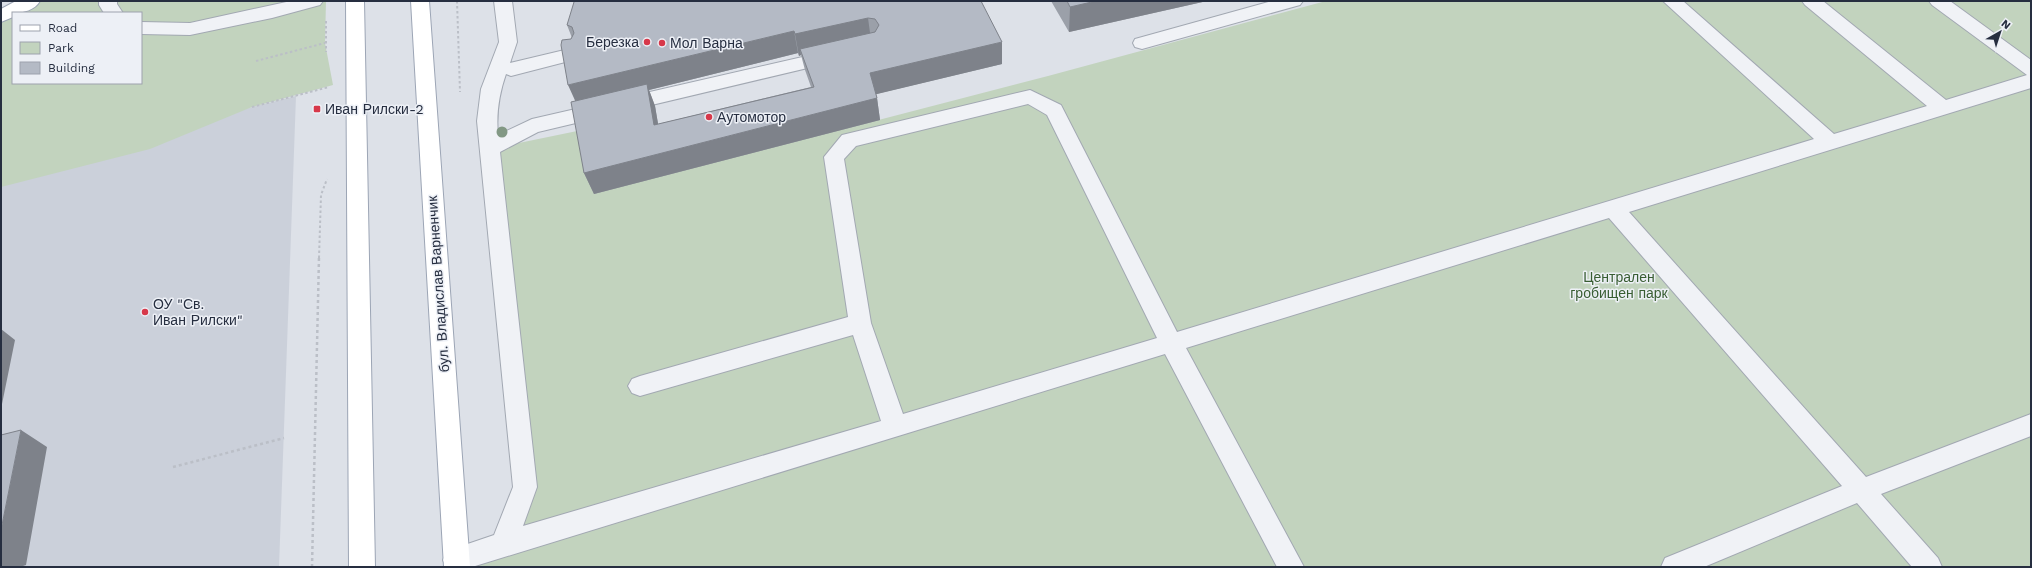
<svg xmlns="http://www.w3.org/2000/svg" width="2032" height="568" viewBox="0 0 2032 568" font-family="'Work Sans',sans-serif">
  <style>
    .built { fill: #cbd0da }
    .green { fill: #c2d3be; fill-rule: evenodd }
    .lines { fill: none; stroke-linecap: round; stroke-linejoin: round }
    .minor-casing { stroke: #a2a8b2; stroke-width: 2 }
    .major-casing { stroke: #9ca5b5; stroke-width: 2 }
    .path-far1 { stroke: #bbbfc7; stroke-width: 2; stroke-dasharray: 2.5 2.5; stroke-linecap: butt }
    .path { stroke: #bbbfc7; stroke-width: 2.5; stroke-dasharray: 3 3; stroke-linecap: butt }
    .minor { fill: #f0f2f6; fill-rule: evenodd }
    .major { fill: #fff; fill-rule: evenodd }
    .tree { fill: #829884 }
    .wall { fill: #9ba0a9; fill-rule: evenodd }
    .shaded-wall { fill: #7e828a }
    .building { fill: #b4bac5; stroke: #7e828a }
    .poi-dot { fill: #d7384a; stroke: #edf0f6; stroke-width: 1.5 }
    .labels { text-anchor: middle; stroke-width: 3; stroke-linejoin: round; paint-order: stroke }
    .poi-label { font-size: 14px; fill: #262e40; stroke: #edf0f6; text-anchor: start }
    .park-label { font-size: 14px; fill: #385d32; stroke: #edf0f6 }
    .street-label { font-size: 14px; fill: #262e40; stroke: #edf0f6 }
  </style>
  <rect width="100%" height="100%" fill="#dde1e8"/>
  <!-- built -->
  <path class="built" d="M296,96L279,567H1V186L252,107Z"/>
  <!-- green -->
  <path class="green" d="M31,1H326L325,43L333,85L252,107L150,149L1,187V16ZM13,13H141V83H13Z
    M1326,1H2031V567H474L473,554L503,544L525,487L490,149L582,130H840L1048,76Z"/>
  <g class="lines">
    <defs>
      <path id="minor" d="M99,1H117V4L123,13H104L99,5Z
        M291,1H323L320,5L272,18L190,35L141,34V22L190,23Z
        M494,1H512L517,42L510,63L573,48L580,49L582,54L580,59L573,60L511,76L506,74C499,94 496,114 498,135L532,119L833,50L840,51L842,56L840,61L833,62L538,132L500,152L537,487L523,526L881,421L853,335L640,396L632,393L628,386L632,379L640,376L848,317L824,157L842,135L1030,90L1061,105L1177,332L1814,139L1663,1H1683L1834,134L1927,106L1805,5L1802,1H1823L1946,100L2027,75L1932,5L1929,1H1950L2031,60V88L1629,212L1866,477L2031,414V436L1881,494L1938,558L1942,567H1912L1857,503L1704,567H1661L1665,558L1842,486L1609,218L1186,348L1304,567H1277L1165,354L472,567H446L443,560L447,551L494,535L513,487L477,121L481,89L499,42ZM1028,104L1047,115L1157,338L903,414L871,323L844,159L856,146Z
        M1272,1H1303L1300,5L1142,49L1135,47L1133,43L1135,39Z"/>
      <path id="major" d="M16,1H40C35,10 23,13 13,13V17L1,22V9Z
        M346,1H364L375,567H349Z
        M411,1H429L470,567H444Z"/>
    </defs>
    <!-- minor casing -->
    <use href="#minor" class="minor-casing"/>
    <!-- major casing -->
    <use href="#major" class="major-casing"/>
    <!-- path-far1 -->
    <path class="path-far1" d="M457,1L460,92
      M326,21V52
      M256,61L325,43
      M252,107L329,87
      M319,258L321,195L327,179"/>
    <!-- path -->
    <path class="path" d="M173,467L284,438
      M312,567L319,257"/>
    <!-- minor -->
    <use href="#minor" class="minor"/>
    <!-- major -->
    <use href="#major" class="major"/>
  </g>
  <!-- trees -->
  <circle class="tree" cx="502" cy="132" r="5.5"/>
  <!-- wall -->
  <path class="wall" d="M981,1L1002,64L876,94L877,98L880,120L594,194L584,173L575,101L571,39L572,38L567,25ZM798,53L799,56L801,55L805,70L811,87L658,124L655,106L649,90Z
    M1051,1H1207L1069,32Z"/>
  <!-- shaded-wall -->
  <path class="shaded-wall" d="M1096,1H1207L1069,32L1070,7Z
    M868,18L871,40L800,49L801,55L799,56L795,34Z
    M794,31L798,53L649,90L655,106L662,147L578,107L568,85Z
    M1002,42V64L873,95L870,73Z
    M877,98L880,120L594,194L584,173Z
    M1,329L15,340L1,409Z
    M21,430L47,447L26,565L20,567H1V530Z"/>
  <!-- building -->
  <path class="building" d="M575,1H981L1002,42L870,73L877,98L584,173L571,102L647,84L654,125L814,87L800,49L875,32L879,25L875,19L868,18L795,34L794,31L568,85L561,45L562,40L571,39L574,33L572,27L567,25L574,2Z
    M1067,1H1096L1070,7Z
    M21,430L1,530V435Z"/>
  <!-- markers -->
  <g class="poi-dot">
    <circle cx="647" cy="42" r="4"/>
    <circle cx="662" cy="43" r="4"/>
    <rect x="313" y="105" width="8" height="8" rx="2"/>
    <circle cx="709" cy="117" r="4"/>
    <circle cx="145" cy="312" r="4"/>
  </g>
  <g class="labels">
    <!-- poi labels -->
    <g class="poi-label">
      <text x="639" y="47" text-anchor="end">Березка</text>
      <text x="670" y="48">Мол Варна</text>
      <text x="325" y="114">Иван Рилски-2</text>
      <text x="717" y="122">Аутомотор</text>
      <text x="153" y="309">ОУ "Св.<tspan x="153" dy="16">Иван Рилски"</tspan></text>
    </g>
    <!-- park labels -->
    <g class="park-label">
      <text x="1619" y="282">Централен<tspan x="1619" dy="16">гробищен парк</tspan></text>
    </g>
    <!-- street labels -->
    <g class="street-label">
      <text transform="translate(438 284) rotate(-94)" y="5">бул. Владислав Варненчик</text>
    </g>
  </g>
  <!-- border -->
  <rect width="2032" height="568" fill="none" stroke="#262e40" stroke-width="4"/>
  <!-- legend -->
  <rect x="12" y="12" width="130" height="72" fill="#edf0f6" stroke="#9da2ad"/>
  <rect x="20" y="25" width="20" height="6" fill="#ffffff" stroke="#9da2ad"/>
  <text x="48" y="32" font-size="12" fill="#262e40">Road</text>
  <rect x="20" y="42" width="20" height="12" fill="#c2d3be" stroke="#9da2ad"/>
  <text x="48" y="52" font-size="12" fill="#262e40">Park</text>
  <rect x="20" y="62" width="20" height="12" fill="#b4bac5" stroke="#9da2ad"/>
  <text x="48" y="72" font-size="12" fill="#262e40">Building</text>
  <!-- north arrow -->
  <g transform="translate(2000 32) rotate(39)" stroke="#edf0f6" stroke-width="3" paint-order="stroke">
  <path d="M0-3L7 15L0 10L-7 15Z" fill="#262e40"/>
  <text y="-6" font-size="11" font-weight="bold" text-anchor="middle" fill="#262e40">N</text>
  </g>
</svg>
